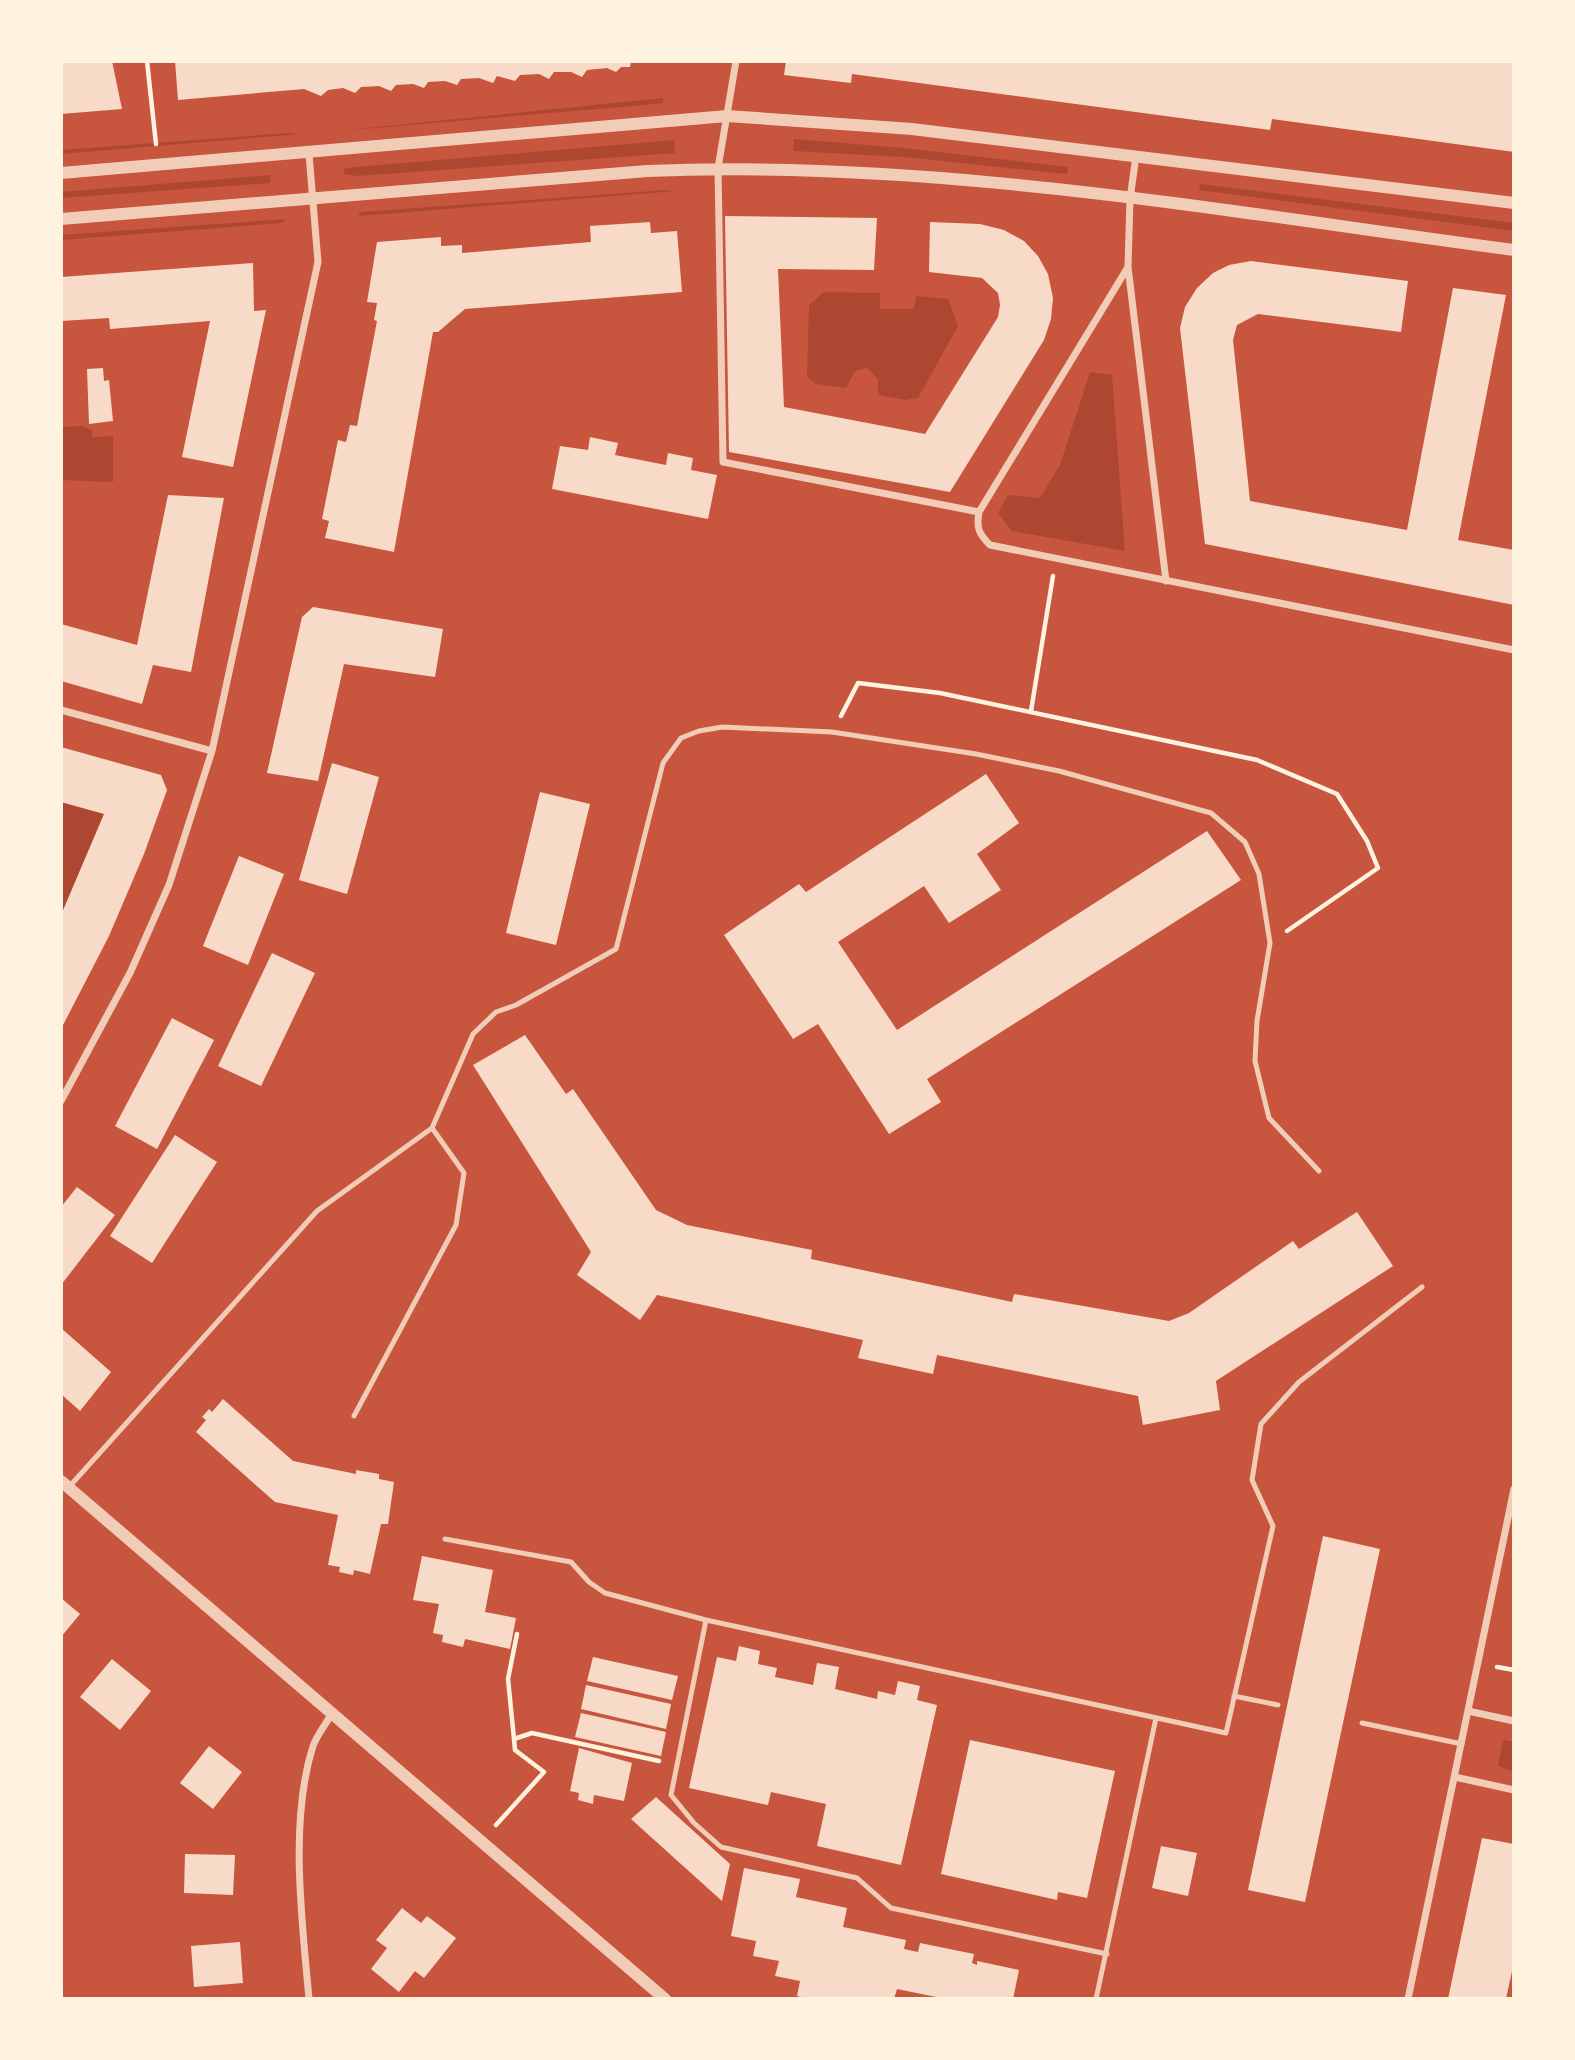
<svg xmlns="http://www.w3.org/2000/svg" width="1575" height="2060" viewBox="0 0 1575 2060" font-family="Cabin,sans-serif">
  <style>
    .green { fill: #ae4732 }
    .building { fill: #f7dbc8 }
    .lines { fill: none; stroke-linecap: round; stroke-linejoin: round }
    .path { stroke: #fff3e0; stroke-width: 4.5 }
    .service { stroke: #f1ccb7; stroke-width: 5 }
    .minor { stroke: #f1ccb7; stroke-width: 7 }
    .tertiary { stroke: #f1ccb7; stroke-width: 12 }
  </style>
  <rect width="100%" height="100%" fill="#c8553d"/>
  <!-- green -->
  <path class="green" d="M663,98V103L644,105L328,132Z
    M289,133L300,134L61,154V150Z
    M794,139L904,148L1068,167L1067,174L904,157L793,151Z
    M674,140L675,153L358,176L343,174L345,168Z
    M270,175V183L61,198V192Z
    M1200,184L1514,223V231L1199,190Z
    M667,190L676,191L359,216L360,212Z
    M287,219L281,223L61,240V235Z
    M824,292L880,293V309H914L916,296L948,299L958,326L918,398L905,400L878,395V379L867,368L855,371L846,388L816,384L807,377L809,305Z
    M1090,372L1112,375L1125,551L1012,531L998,513L1008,495L1040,498L1060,465Z
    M83,426L92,430V437L113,436V482L61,480V427Z
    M61,802L104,814L61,915Z
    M1503,1740L1514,1742V1772L1498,1766Z"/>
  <!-- building -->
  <path class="building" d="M61,61H112L122,109L61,114Z
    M175,61H631L630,67H621L616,72L607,68L587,70L582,77L571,72H554L549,79L539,74L520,75L515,81L497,76L493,83L479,78L461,79L457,85L445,81L428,82L424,88L413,84L396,85L391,91L379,86L361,87L355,93L343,88L328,90L321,96L304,89L178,100Z
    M786,61H1514V152L1272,119L1270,130L852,74L851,83L784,75Z
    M725,216L877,218L874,270L778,269L784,407L925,434L998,317L1000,305L998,293L982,278L929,272L930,222L980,224L1004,230L1024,241L1038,256L1048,274L1053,298L1051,319L1044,340L950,492L729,452Z
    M650,222L651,233L677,231L682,292L465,309L438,332H433L394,552L325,538L329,521L322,519L338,440L346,442L350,425L357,426L377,321L374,320L377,303L367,302L377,242L441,237V246L462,245V253L591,242L590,226Z
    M1251,261L1408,281L1401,332L1258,314L1237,325L1233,340L1250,501L1407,530L1453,288L1506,295L1458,540L1514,550V605L1205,544L1180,328L1185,307L1197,288L1213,273L1229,265Z
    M253,263L254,311L266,310L233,467L182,457L210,321L110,329L109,318L61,321V277Z
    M103,368L104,381L109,380L113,421L89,424L87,369Z
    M590,437L618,443L615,455L666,465L668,453L693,458L691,470L717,475L708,519L552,489L560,446L588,450Z
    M168,495L224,498L191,672L153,665L142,704L61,681V624L137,645Z
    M313,607L443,629L435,677L344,664L318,781L267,773L302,617Z
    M61,747L161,775L167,790L144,854L109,936L61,1029V915L104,814L61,802Z
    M332,763L379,777L347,894L299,880Z
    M986,774L1019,823L977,854L1001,890L949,923L924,886L838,942L897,1030L1207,831L1241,880L927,1079L941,1102L889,1134L818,1024L793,1039L724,935L799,884L806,892Z
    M540,792L590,804L556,945L506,933Z
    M239,856L284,874L248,965L203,946Z
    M272,953L315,973L261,1086L218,1066Z
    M172,1018L214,1040L157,1149L115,1126Z
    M525,1035L566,1094L573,1089L656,1210L687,1225L812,1250L811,1259L1012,1302L1014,1294L1169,1321L1189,1313L1293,1241L1299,1249L1357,1212L1393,1266L1216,1381L1220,1410L1143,1425L1138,1396L937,1355L933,1374L858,1358L863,1340L657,1295L640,1320L577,1275L591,1252L473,1065Z
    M175,1135L217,1162L152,1263L110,1236Z
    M77,1187L115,1215L61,1285V1207Z
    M61,1328L111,1372L80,1411L61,1394Z
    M223,1399L293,1461L356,1474V1470L379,1474V1479L394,1482L388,1524H381L370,1574L354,1570L353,1575L339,1572L340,1567L328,1565L338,1515L275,1502L196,1432L206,1420L202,1417L209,1409L212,1412Z
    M1323,1536L1380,1549L1305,1902L1248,1890Z
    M422,1556L493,1570L485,1612L516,1618L510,1649L465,1639L463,1647L442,1642L443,1635L433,1633L439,1604L413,1600Z
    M61,1598L80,1614L61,1637Z
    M739,1646L760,1651L758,1664L777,1668L775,1677L813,1685L817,1663L839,1667L835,1689L877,1699L878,1691L895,1695L898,1681L920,1686L917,1700L937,1705L901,1865L817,1846L826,1804L771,1792L768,1805L689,1788L717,1657L736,1661Z
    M593,1657L678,1676L672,1700L587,1681Z
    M112,1659L151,1691L120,1730L80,1697Z
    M586,1685L671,1704L666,1729L581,1709Z
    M581,1713L666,1732L661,1756L575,1737Z
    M970,1740L1115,1771L1087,1898L1058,1892L1057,1900L941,1874Z
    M209,1746L242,1772L213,1809L180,1783Z
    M579,1748L632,1763L624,1801L594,1795L593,1804L578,1800L579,1793L570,1791Z
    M656,1797L730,1864L722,1901L631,1819Z
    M1482,1838L1514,1844V1962L1506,1999H1448Z
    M1161,1846L1197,1853L1188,1896L1152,1888Z
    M185,1854L235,1855L233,1895L184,1893Z
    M744,1868L800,1879L796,1897L847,1908L843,1927L906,1940L904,1949L918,1952L920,1943L974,1954L972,1963L977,1965V1961L1019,1970L1013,1999H946L897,1989L894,1999H811L797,1996L800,1981L775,1976L779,1961L753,1956L756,1941L731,1936Z
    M402,1908L421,1923L427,1916L456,1938L424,1978L415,1971L399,1992L371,1969L387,1948L376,1940Z
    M240,1942L243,1983L194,1987L191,1946Z"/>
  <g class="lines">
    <!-- path -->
    <path class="path" d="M147,61L156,144
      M1031,711L1053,576
      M841,716L858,683L940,693L1257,760L1337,794L1367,841L1378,868L1287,931
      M1497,1667L1514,1670
      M514,1739L508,1679L517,1634
      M496,1825L544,1772L515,1750L514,1739L532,1733L659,1761"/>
    <!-- service -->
    <path class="service" d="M354,1416L456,1225L464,1173L432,1128
      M69,1487L317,1211L432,1128L473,1034L496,1012L516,1005L616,949L663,763L681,738L699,731L722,727L832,732L976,754L1059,771L1211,813L1245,842L1259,874L1270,943L1257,1021L1255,1061L1269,1118L1319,1171
      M445,1539L571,1562L589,1582L605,1593L706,1620L1226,1733L1273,1526L1252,1480L1261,1424L1299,1382L1422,1287
      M706,1620L671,1795L694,1823L721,1847L857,1878L891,1908L1107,1954
      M1234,1696L1278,1705
      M1362,1723L1462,1744
      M1096,1999L1156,1718"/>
    <!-- minor -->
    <path class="minor" d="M736,61L718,168L723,462L979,512
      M1136,156L1130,199L1128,267L1166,581
      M1128,267L979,512C976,528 979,534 990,545L1514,650
      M61,710L212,751
      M61,1101L130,973L169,885L212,751L318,262L309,154
      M1468,1711L1514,1721
      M1455,1777L1514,1790
      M309,1999C302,1920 289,1822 313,1746C317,1735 326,1724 332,1713
      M1408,1999L1514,1489"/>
    <!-- tertiary -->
    <path class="tertiary" d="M61,173L727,116L912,129L1514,203
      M61,219L647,171C937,159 1227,212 1514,250
      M61,1481L665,1999"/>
  </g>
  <!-- border -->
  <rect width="1575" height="2060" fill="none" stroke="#fff3e0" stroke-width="126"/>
</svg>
